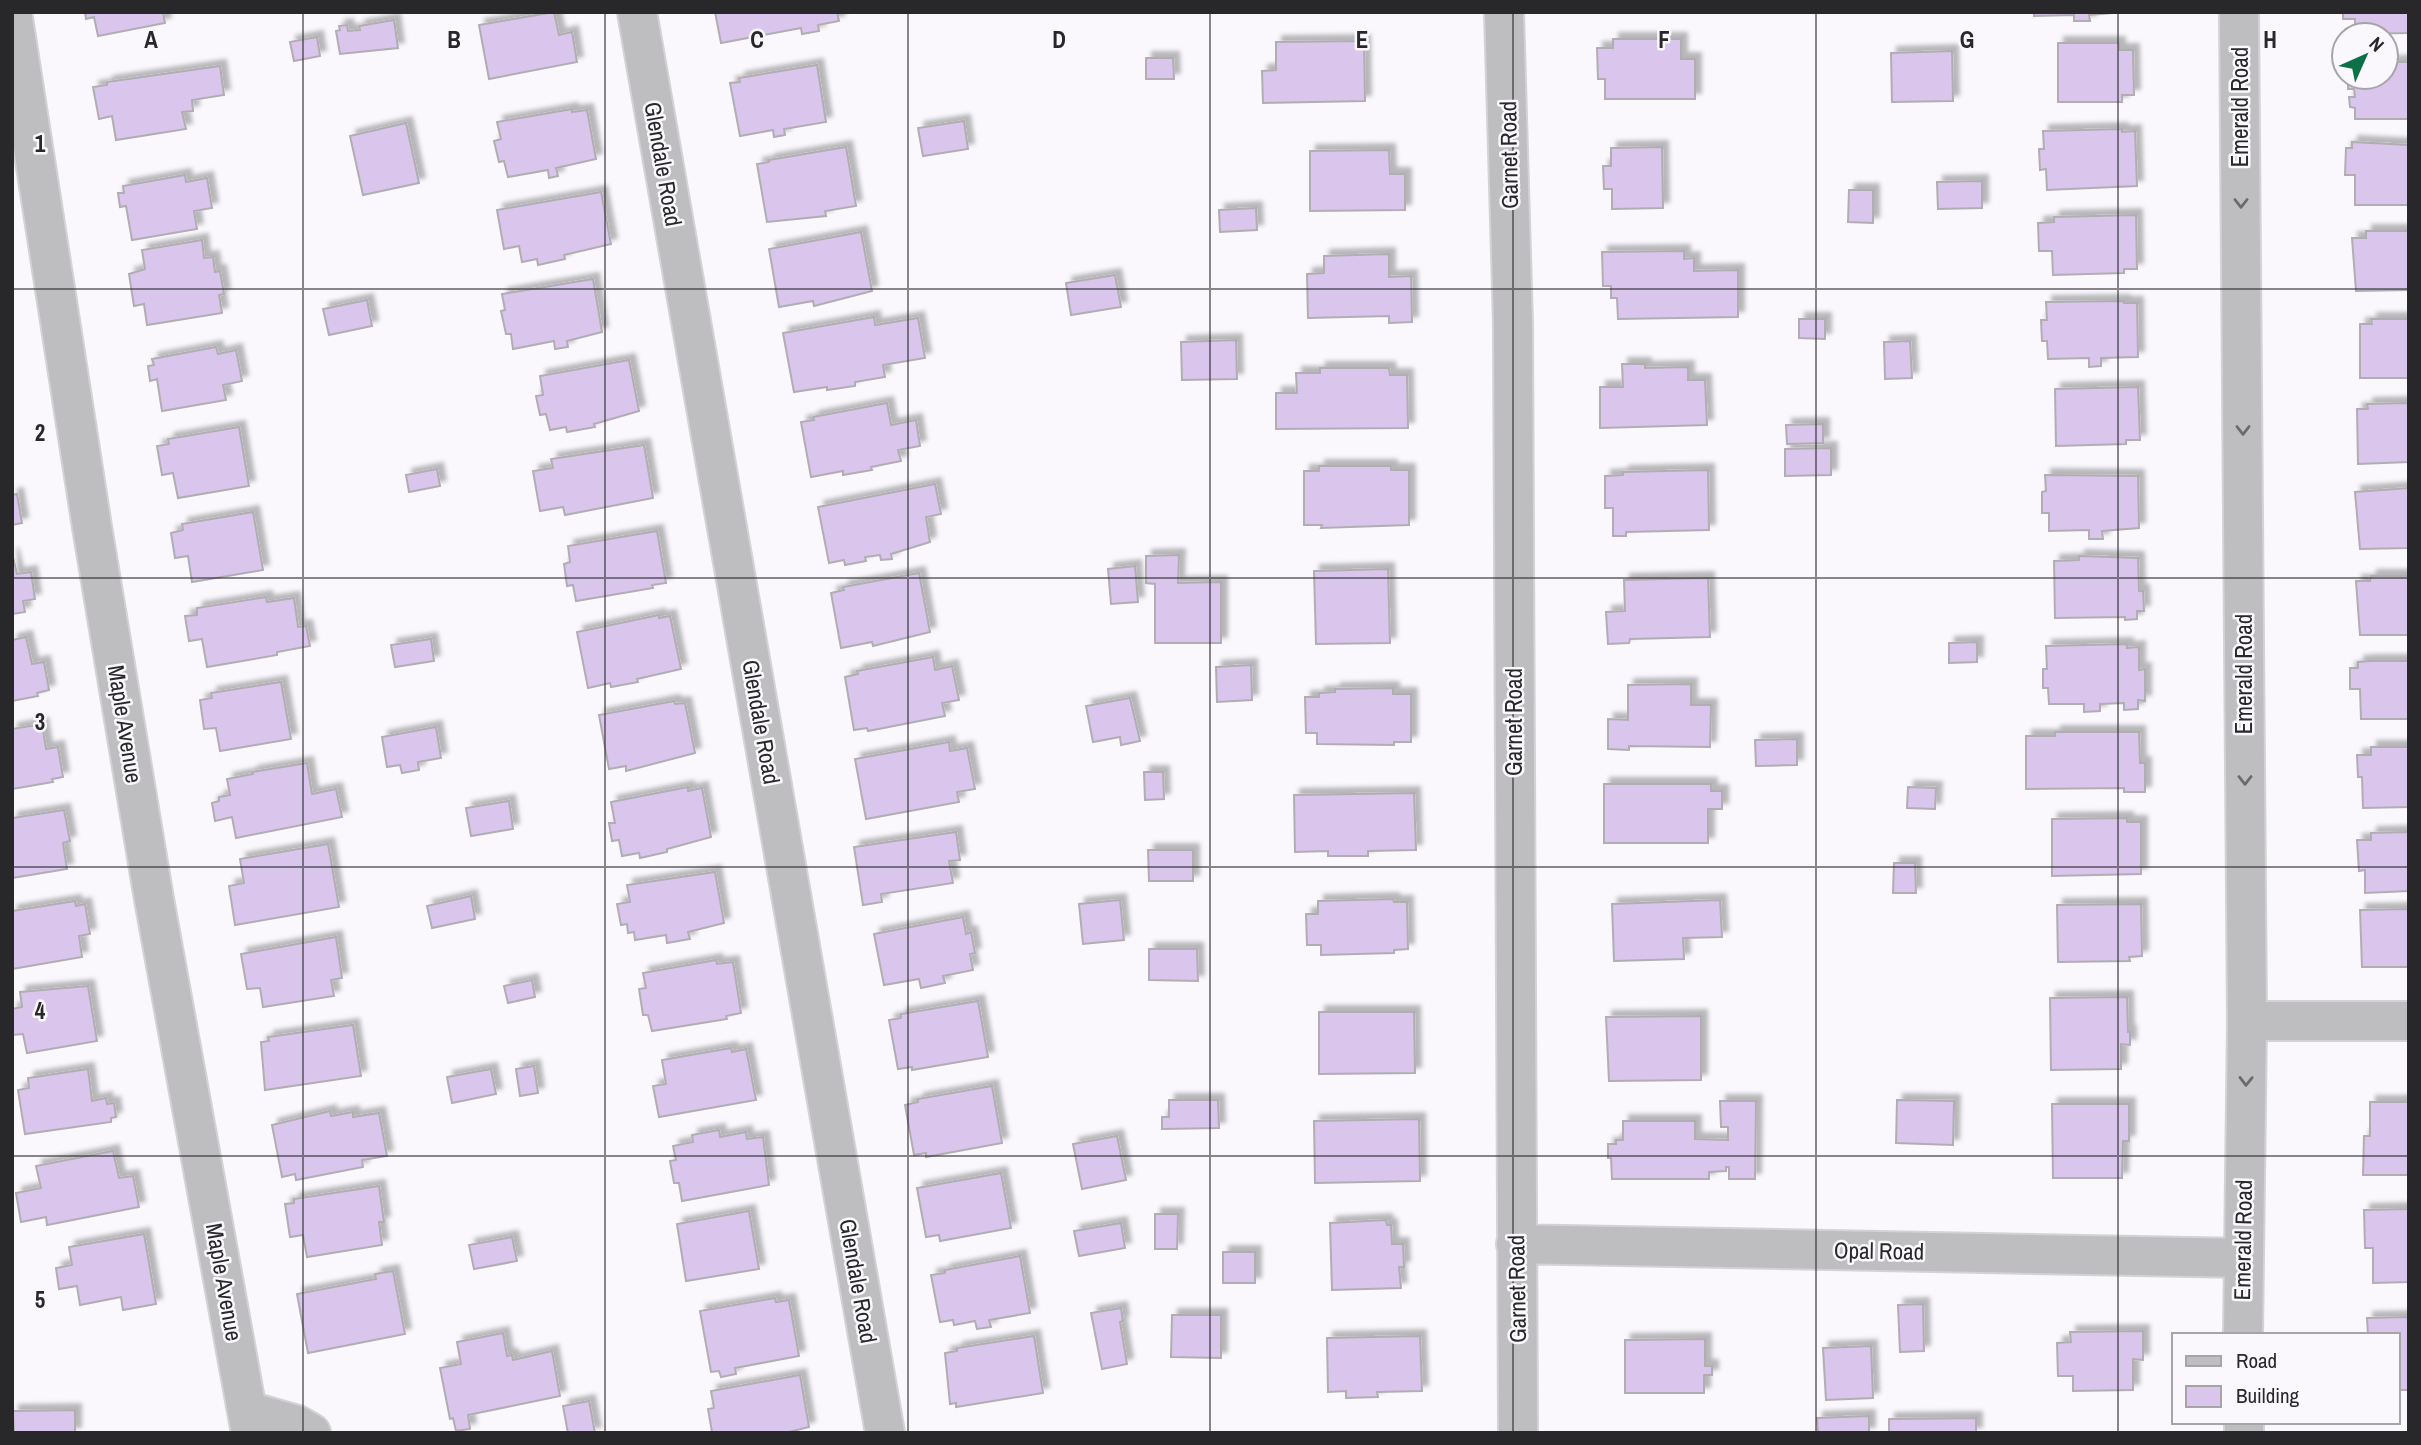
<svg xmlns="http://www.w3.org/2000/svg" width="2421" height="1445" viewBox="0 0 2421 1445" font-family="'Archivo Narrow',sans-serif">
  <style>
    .building { fill: #dac5ed; stroke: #b1aeb3; stroke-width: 2; filter: url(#shadow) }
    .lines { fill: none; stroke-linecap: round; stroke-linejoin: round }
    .minor-casing { stroke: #d4d2d6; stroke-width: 42 }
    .minor { stroke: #bebdbf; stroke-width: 38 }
    .oneway { stroke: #6c6a6c }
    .grid { fill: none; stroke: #282729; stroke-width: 2; stroke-opacity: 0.55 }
    .labels { text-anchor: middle; stroke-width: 5; stroke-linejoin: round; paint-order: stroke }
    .street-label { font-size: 23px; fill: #282729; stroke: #faf8fc }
    .grid-label { font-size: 23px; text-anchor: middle; font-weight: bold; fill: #282729; stroke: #faf8fc; stroke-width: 5; stroke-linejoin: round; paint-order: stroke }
  </style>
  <defs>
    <filter id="shadow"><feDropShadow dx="6" dy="-6" stdDeviation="2" flood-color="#0004"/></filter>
  </defs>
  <rect width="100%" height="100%" fill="#faf8fc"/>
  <!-- building -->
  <path class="building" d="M85,12H163L165,23L98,36L94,17L86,19Z
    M554,12L559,35L572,32L577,62L489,79L479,25Z
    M715,12H837L839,21L818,25L819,31L802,34L801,28L721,43Z
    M2034,12H2125L2089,15L2090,21H2074V15L2034,16Z
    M2343,12H2409V33L2355,34V19H2343Z
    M394,20L398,48L340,54L336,31L340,30L339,26L347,25L348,31L360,30L359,26Z
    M317,37L320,56L294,61L290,42Z
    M1613,39H1681V59H1695V99H1605V79H1598L1597,48H1613Z
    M1364,41L1365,101L1263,103L1262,71L1276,70V42Z
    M2058,43H2119V50H2133L2134,95H2122V102H2058Z
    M1952,51L1953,101L1892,102L1891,53Z
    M1146,58H1173L1174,79H1146Z
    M2386,62H2409V119H2355V108L2350,107L2349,97H2355L2354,89H2348V77H2386Z
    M817,65L826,122L784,129L785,135L774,137L773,130L740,136L730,83L740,82L739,78Z
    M220,66L224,95L192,100L193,111L182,112L186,129L116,140L112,116L99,119L93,87L107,85V82Z
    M572,109V112L587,110L596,159L556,168L558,176L549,178L548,170L508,177L504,161L499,162L494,141L501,139L497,122Z
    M964,121L968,149L923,156L918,128Z
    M406,123L419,183L363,195L350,136Z
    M2122,129V132L2135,131L2137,186L2047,190L2046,169L2040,170L2039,149H2044L2043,131Z
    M2352,142L2409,145V205H2355V175H2345L2346,148H2352Z
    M846,147L856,206L825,211L826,216L767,222L757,164L769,162V160Z
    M1662,147L1663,208L1612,209V189H1604L1603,166H1611V148Z
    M1389,150L1390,174H1405V210L1310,211V151Z
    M185,175L186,182L207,178L212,208L194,211L197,229L132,240L126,206L120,207L118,193H124L123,186Z
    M1982,181V208L1938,209L1937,182Z
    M1849,190H1873V223L1848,222Z
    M601,192L611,244L564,255L565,259L538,265L537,259L522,262L519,246L504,249L497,210Z
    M1256,208L1257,230L1220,232L1219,210Z
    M2136,215L2137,269H2124V273L2053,275L2052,251H2039L2038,223L2054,222V217Z
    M2366,231H2409V290L2356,291L2352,238H2366Z
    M861,232L872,291L814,306L813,301L779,307L769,249Z
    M202,240L204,258L213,257L215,272L220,271L224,294L219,295L222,313L147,325L144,304L134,306L129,274L145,269L142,250Z
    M1684,251V259L1694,258V271L1738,270V317L1618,319L1617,298H1611V286H1603L1602,252Z
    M1389,254V277L1411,276L1412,322L1389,323V316L1308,318L1307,274L1324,273V256Z
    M1115,275L1121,307L1071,315L1066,283Z
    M593,279L602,332L567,341L568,347L555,349L554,341L513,349L511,334H506L501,311L505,310L502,294Z
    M367,300L372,326L329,335L323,309Z
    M2124,301V303H2137L2138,357L2101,358V366L2089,367V358L2048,359L2047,341H2042L2041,320H2047L2046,302Z
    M874,317L875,325L918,318L925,358L883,365L885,377L855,382V386L827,390V387L794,392L783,333Z
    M1799,319H1825V339L1799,338Z
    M2371,319H2409V378H2360V324H2372Z
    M1236,340L1237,379L1182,380L1181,342Z
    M1910,341L1912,378L1885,379L1884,342Z
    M216,347L218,354L236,350L242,381L223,385L226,400L162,411L157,379L150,381L148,366L154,365L152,359Z
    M629,360L639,411L594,424L595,427L567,432L566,427L550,430L546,414L540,415L536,396L543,395L540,376Z
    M1622,364H1645V368L1688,367V380H1705L1707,425L1600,428V387H1623Z
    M1320,368H1389L1390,375H1407L1408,428L1276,429V393H1297L1296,373H1320Z
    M2138,387L2140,440H2126V444L2056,446L2055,389Z
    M887,403L891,425L916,420L920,446L898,450L901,461L871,467L872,470L843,475V471L811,477L801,422L814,420L813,417Z
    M2409,403V462L2358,464L2357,409H2368L2367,404Z
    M1823,424V443L1787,444L1786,425Z
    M239,427L249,486L178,498L173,473L162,475L157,446L169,444L168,439Z
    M644,445L653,498L565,515L563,507L540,511L533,471L553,468L551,459Z
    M1831,448V475L1785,476V449Z
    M1319,466H1391V470H1409V525L1321,528L1322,525H1304V471H1319Z
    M437,469L440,486L409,492L406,475Z
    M1708,470L1709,530L1626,532V536H1613V508H1605V476L1623,475V472Z
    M2045,475L2138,476L2139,528L2102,531L2103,539H2089V530L2049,531V513H2042V492L2046,491Z
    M935,484L941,514L926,517L930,542L891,554L892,559L881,560L880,555L865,557L866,561L845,565L844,560L829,563L818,507Z
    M2409,488V548L2360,549L2355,492Z
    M17,494L22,523L12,525V495Z
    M253,512L263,570L192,582L188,556L175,558L171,533L183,530L182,524Z
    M657,531L666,583L652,585L653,588L576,601L573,585L567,586L564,564L570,562L568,546Z
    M12,553L17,574L31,572L35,599L23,601L25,612L12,614Z
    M1179,555L1178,583L1221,582V643H1155V584L1146,583V556Z
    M2079,556L2138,558L2139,591H2143L2144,611H2137V619L2125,620V617L2055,618L2054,561L2079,560Z
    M1135,566L1138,602L1111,604L1108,569Z
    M1388,569L1390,643L1316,644L1314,571Z
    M919,573L930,632L873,646L872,642L841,648L831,593L844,590L843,587Z
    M2371,576H2409V635H2360L2356,581H2370Z
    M1708,578L1710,637L1630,639L1629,643L1608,644L1606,612L1625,611L1624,580Z
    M266,597L267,602L294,598L298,627L306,626L310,646L277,652V655L207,667L202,639L189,641L185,616L197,615V608Z
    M659,615V618L670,616L681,669L637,679L638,682L611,687L610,683L588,688L577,632Z
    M26,637L32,664L44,662L49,690L37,693L38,696L12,701V640Z
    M431,639L434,661L395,667L391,645Z
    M1977,642V662L1949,663V643Z
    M2127,644V648L2139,647V670L2145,669V701L2138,700V709L2124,710V703L2100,704V711L2084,712V704H2049L2048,688H2043V669H2047L2046,646Z
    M933,657L935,670L952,666L959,700L942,703L945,716L868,731L867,728L854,730L845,677L858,674L857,671Z
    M2370,661H2409V719H2361L2360,689H2350V668H2358V662Z
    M1251,665L1252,700L1217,702L1216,667Z
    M281,682L291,739L220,751L216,728L204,729L200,700L212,698L211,693Z
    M1691,684V705H1711L1710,747L1629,746V750L1608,749V719L1628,720V685Z
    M1393,688V694H1411V742H1394V745L1317,744V733H1306L1305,697H1319V693L1335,692V689Z
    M1130,698L1140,741L1121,745L1120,737L1093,742L1086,706Z
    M674,701L675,704L685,703L695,753L626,771V766L609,769L599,715Z
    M42,724L46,749L58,747L63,777L52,779L53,782L12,789V729Z
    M436,727L441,758L418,762L419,770L402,773L400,765L387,767L382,737Z
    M2055,732H2139L2140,763H2145V792H2124V788L2026,789V736H2055Z
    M1797,739V765L1756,766L1755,740Z
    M949,742L950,751L967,748L975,789L957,792L959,802L866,819L855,759Z
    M2371,747H2409V807L2363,808L2362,777H2358L2357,755H2371Z
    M307,763L312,794L336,789L342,817L236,838L232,817L215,821L212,803L219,801V797L230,795L227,779L253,774L252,772Z
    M1144,772H1163L1164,799L1145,800Z
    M1604,784H1711V791H1722V809H1708V843H1604Z
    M688,787V791L702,788L711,837L667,849V852L640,858L639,853L622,856L619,840L612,841L609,823H615L611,802Z
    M1908,787L1936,788L1935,809L1907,808Z
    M1414,793L1416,850L1368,851V856H1328V851L1295,852L1294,795Z
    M509,801L513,829L471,836L466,808Z
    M64,810L70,841L63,843L67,869L12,878V818Z
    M2127,818V822H2141V874L2052,876V819Z
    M956,832L960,860L949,861L953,883L881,894L882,902L863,905L854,847Z
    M2409,832V891L2365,893V870L2359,871L2357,840H2371V833Z
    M328,844L339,907L235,925L229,886L244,883L240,859Z
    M1148,850H1193V881H1149Z
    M1894,863H1915L1916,893H1893Z
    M715,872L724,923L688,932L690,939L667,943L666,935L635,940L634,932L628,933L627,924L621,925L617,904L630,902L627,885Z
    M471,896L475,919L432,928L427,906Z
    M1393,899L1394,902H1407L1408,949L1394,950V953L1321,955V945H1307L1306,914H1318V901Z
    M1120,900L1124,940L1083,944L1079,904Z
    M1720,900L1722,937L1683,938L1684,959L1614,961L1612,904Z
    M75,901L76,906L85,904L90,934L79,936L82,957L12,969V911Z
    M2141,904L2142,956L2129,957L2130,961L2058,962L2057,905Z
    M2409,909V967H2362L2360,910Z
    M963,917L966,934L971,932L975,953L970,954L973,970L943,976L945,983L921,988L919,979L884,985L874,934Z
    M336,937L342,978L331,980L334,996L263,1007L260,988L247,989L241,954Z
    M1149,949H1197L1198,981L1149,980Z
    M716,960L717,964L733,962L741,1013L726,1016L727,1019L652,1031L648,1015H643L639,989L646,988L643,973Z
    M532,980L535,997L508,1003L504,986Z
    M88,986L97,1041L27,1053L23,1034L12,1035V1009L22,1007L20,992Z
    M2127,997L2128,1032H2130V1045L2121,1044V1069L2051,1070L2050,998Z
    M978,1001L988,1057L912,1070V1067L898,1069L889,1020L901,1018V1014Z
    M1319,1012H1414L1415,1073L1319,1074Z
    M1701,1016V1080L1609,1081L1606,1017Z
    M353,1025L361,1076L265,1090L261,1042L269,1041L268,1037Z
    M731,1048L732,1052L746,1049L756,1100L659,1117L653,1086L666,1084L662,1060Z
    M534,1066L538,1093L520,1096L516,1069Z
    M88,1069L92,1101L106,1098L107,1104L114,1103L116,1117L111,1118V1122L25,1134L18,1090L29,1088L28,1078Z
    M491,1069L496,1094L452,1103L447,1077Z
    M992,1086L1002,1143L926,1157V1153L914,1155L905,1105L918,1102V1099Z
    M1169,1100H1218L1219,1128L1162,1129V1117H1169Z
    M1897,1100L1954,1101L1953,1145L1896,1143Z
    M1720,1101H1756L1755,1179H1729V1167H1726V1171L1709,1172V1179H1612L1611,1158H1608V1144H1616V1140H1623V1121H1695V1139L1728,1140V1127H1721Z
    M2370,1102H2409V1175H2363L2364,1136H2370Z
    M2052,1104H2129V1141H2123L2122,1178H2053Z
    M330,1111L331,1116L353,1112V1117L379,1113L387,1156L362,1160L363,1167L296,1180L295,1174L282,1177L272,1125Z
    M1419,1119L1420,1181L1315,1183L1314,1121Z
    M719,1130L720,1137L746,1132L747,1139L763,1137L769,1185L682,1201L679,1183H674L670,1161L676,1160L673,1146L693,1142L692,1135Z
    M1117,1136L1126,1180L1082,1189L1073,1144Z
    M113,1151L119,1178L133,1176L139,1207L47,1225L46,1217L21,1222L16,1193L41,1188L36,1166Z
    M1001,1173L1011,1228L940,1241L939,1235L926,1237L917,1188Z
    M379,1186L384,1222H379L382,1245L307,1257L303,1235L290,1237L285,1204L294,1203V1199Z
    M2409,1209V1282L2373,1283V1248H2365L2364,1210Z
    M749,1211L759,1269L686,1281L677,1224Z
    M1155,1214H1178L1177,1249H1155Z
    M1386,1220L1387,1225H1391L1392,1244H1403L1404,1267H1399L1401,1288L1332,1290L1330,1223Z
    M1121,1223L1125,1248L1079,1256L1074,1231Z
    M144,1234L156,1304L123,1310L121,1297L80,1305L77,1286L59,1289L56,1268L72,1265L69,1247Z
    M512,1237L517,1261L474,1269L469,1245Z
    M1223,1252H1255V1283H1223Z
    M1020,1256L1030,1313L989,1320L991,1327L977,1329L975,1321L954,1325L953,1320L940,1322L931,1275L945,1273V1270Z
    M393,1271L405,1334L308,1353L297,1294L376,1279L375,1274Z
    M775,1298L776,1302L789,1300L799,1356L735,1368L736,1374L721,1377L719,1371L711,1372L700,1311Z
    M1923,1304L1924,1351L1900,1352L1898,1305Z
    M1121,1308L1123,1321L1120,1322L1127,1364L1102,1369L1091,1313Z
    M1172,1315H1221V1358L1171,1357Z
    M2409,1317V1390H2398V1335H2368L2367,1318Z
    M2143,1331V1360L2133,1359V1390L2073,1391V1376H2058L2057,1343L2071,1342L2070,1332Z
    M503,1333L507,1356L512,1355L513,1360L552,1351L560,1396L468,1415L470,1429L456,1431L453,1418L450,1419L440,1368L461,1364L457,1342Z
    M1034,1336L1043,1393L956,1407V1403L950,1404L945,1353L957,1351V1348Z
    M1420,1336L1422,1391L1377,1392L1378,1397L1346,1398V1391L1328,1392L1327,1338Z
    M1705,1339V1366H1712V1375H1704V1393H1625V1340Z
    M1871,1346L1873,1398L1826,1400L1823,1348Z
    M800,1375L809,1427L785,1433L712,1432L708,1409L714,1408L711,1391Z
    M589,1401L595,1433H568L563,1406Z
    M75,1410V1433H14L13,1411Z
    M1869,1416V1433H1818L1817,1418Z
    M1976,1418V1433H1889V1419Z"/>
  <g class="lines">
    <defs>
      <path id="minor" d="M12,12L92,527L154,899L251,1433
        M637,12L885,1433
        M1504,12L1513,324L1518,1433
        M2239,12L2247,1021L2243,1335
        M2247,1021H2409
        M1516,1244L2242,1258
        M248,1411L297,1425L311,1433
        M2244,1422V1433"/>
    </defs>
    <!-- minor casing -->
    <use href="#minor" class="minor-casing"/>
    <!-- minor -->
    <use href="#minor" class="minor"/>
  </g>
  <!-- one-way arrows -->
  <defs><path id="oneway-chevron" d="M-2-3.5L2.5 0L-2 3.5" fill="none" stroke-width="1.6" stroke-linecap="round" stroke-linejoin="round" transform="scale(1.75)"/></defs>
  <g class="oneway">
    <use href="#oneway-chevron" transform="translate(2241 203) rotate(90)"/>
    <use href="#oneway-chevron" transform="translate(2243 430) rotate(90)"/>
    <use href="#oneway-chevron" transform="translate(2245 780) rotate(90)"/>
    <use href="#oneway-chevron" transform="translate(2246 1081) rotate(91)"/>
  </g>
  <!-- grid -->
  <path class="grid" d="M303,12V1433M605,12V1433M908,12V1433M1210,12V1433M1513,12V1433M1816,12V1433M2118,12V1433M12,289H2409M12,578H2409M12,867H2409M12,1156H2409"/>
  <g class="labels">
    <!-- street labels -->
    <g class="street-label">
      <text transform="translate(2240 107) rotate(-90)" y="8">Emerald Road</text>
      <text transform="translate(1509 155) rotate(-91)" y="8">Garnet Road</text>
      <text transform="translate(663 164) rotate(80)" y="8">Glendale Road</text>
      <text transform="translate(2244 674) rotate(-90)" y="8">Emerald Road</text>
      <text transform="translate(761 722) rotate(80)" y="8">Glendale Road</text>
      <text transform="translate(1514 722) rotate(-90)" y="8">Garnet Road</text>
      <text transform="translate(125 724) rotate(81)" y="8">Maple Avenue</text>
      <text transform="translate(2243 1240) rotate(-89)" y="8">Emerald Road</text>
      <text transform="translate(1879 1251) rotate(1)" y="8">Opal Road</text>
      <text transform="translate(858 1281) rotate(80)" y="8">Glendale Road</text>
      <text transform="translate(224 1282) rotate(80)" y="8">Maple Avenue</text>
      <text transform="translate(1517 1289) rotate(-91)" y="8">Garnet Road</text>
    </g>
  </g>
  <g class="grid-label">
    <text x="151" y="48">A</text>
    <text x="454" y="48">B</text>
    <text x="757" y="48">C</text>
    <text x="1059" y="48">D</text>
    <text x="1362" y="48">E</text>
    <text x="1664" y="48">F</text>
    <text x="1967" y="48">G</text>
    <text x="2270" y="48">H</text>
    <text x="40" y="152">1</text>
    <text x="40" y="441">2</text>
    <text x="40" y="730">3</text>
    <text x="40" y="1019">4</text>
    <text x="40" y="1308">5</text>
  </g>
  <!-- border -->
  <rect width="2421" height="1445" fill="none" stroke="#282729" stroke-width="28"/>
  <!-- legend -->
  <rect x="2172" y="1333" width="228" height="91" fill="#faf8fc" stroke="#a6a4a8" stroke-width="2"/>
  <rect x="2186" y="1356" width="35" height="10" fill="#bebdbf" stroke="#a6a4a8" stroke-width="2"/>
  <text x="2236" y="1368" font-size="21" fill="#282729">Road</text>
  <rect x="2186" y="1386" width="35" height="21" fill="#dac5ed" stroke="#a6a4a8" stroke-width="2"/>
  <text x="2236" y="1403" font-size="21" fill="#282729">Building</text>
  <!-- north arrow -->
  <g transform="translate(2365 56) rotate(45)"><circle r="33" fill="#faf8fc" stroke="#a6a4a8" stroke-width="2"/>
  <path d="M0-5L12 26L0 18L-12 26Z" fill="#0d7148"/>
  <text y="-10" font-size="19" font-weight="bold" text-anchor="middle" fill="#282729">N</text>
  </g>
</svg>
